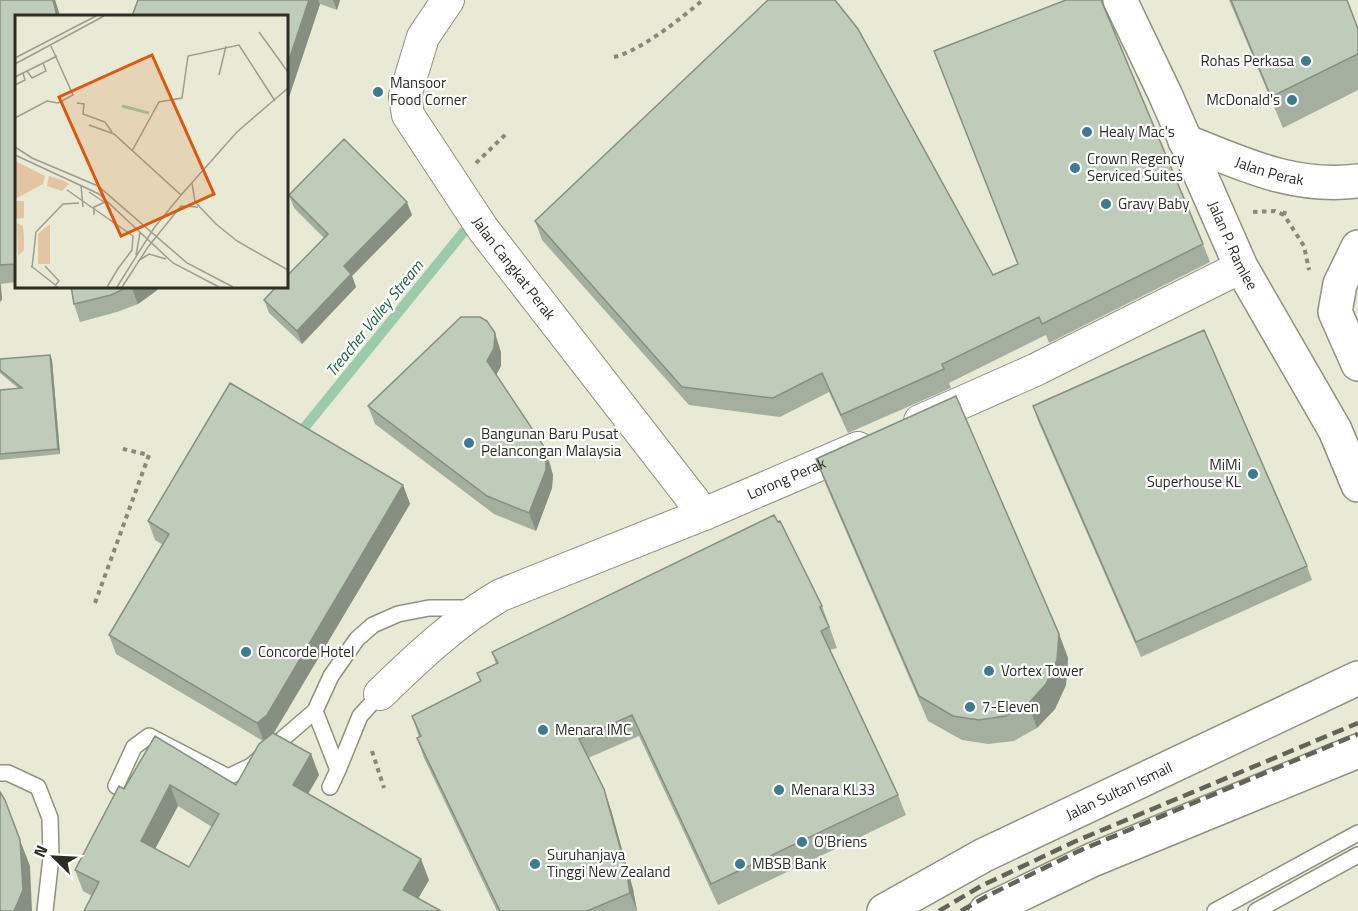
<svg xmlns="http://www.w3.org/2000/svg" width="1358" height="911" viewBox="0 0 1358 911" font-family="'Titillium Web',sans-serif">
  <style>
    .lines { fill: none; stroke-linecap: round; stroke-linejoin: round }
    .stream { stroke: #9bcbac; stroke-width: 10 }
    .service-casing { stroke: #8f927e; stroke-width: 18 }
    .minor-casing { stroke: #8f927e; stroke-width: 34 }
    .tertiary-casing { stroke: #8f927e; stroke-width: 36 }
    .secondary-casing { stroke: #8f927e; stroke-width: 36 }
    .path { stroke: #87897a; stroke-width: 4; stroke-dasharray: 4.5 4.5; stroke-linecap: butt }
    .service { stroke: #fff; stroke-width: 15 }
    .minor { stroke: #fff; stroke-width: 32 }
    .tertiary { stroke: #fff; stroke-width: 33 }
    .secondary { stroke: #fff; stroke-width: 33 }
    .rail { stroke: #636458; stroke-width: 4.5; stroke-dasharray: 12 6; stroke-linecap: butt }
    .wall { fill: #a5afa0; fill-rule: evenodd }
    .shaded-wall { fill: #868f82 }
    .building { fill: #c0ccba; stroke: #868f82; stroke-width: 1.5; fill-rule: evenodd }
    .poi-dot { fill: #3c7b90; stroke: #fff; stroke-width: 2 }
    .labels { text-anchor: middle; stroke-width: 4.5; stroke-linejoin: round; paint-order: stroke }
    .poi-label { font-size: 15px; fill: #2c2d25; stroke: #fff; text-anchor: start }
    .street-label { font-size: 15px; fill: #2c2d25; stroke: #fff }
    .water-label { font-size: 16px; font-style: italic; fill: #1b6741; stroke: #fff }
    .inset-river { fill: none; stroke: #9bcbac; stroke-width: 3 }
    .inset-road { fill: none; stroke: #9d9e8f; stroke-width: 1.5 }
    .view { fill: #df570d; fill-opacity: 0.15; stroke: #df570d; stroke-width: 3 }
    .inset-edge { fill: none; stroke: #2c2d25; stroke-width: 3 }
  </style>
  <rect width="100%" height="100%" fill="#e8ead5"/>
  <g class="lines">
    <!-- stream -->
    <path class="stream" d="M305,427L466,229"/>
    <defs>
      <path id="service" d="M315,711L338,770L330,787
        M338,770L360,716L380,694
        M0,773H8L38,787L50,818L51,857L45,911
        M116,786L134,747L149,736L228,777L251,766L315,711L331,676L357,639L373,625L398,614L429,608H473
        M1215,911L1358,833
        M1256,911L1358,855"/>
      <g id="minor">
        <path id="s1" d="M448,0L423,37L405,96L408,115L483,229L704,514"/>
        <path d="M920,421L1035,370L1241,267"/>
        <path id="s2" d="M380,694C417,658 456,621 501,595L704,514L858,448"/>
      </g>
      <g id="tertiary">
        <path id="s3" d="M1120,0L1165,94L1241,267L1335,430L1358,485"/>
        <path id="s4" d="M1185,141C1243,164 1293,189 1358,181"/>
        <path d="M1358,247L1340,284L1335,312L1358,364"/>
      </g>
      <g id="secondary">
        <path id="s5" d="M884,911L984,855L1358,678"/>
        <path d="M986,911L1092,860L1358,751"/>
      </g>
    </defs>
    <!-- service casing -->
    <use href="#service" class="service-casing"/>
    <!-- minor casing -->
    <use href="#minor" class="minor-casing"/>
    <!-- tertiary casing -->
    <use href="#tertiary" class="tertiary-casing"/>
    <!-- secondary casing -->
    <use href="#secondary" class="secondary-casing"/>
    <!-- path -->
    <path class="path" d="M614,57C642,50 680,19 703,0
      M476,163L508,132
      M1285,211L1284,215L1304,246L1309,270
      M1253,212L1275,211L1284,215
      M95,603L149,455L119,448
      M372,751L384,788"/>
    <!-- service -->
    <use href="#service" class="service"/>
    <!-- minor -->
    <use href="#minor" class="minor"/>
    <!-- tertiary -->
    <use href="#tertiary" class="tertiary"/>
    <!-- secondary -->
    <use href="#secondary" class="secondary"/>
    <!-- rail -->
    <path class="rail" d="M939,911L981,886L1076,841L1358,723
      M961,911L987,896L1081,850L1358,734"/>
  </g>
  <!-- wall -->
  <path class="wall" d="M0,0H55L60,16H16V282L1,284L2,299L0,302Z
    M138,0H340L337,10L320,4L286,106V16Z
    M1229,0H1347L1358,29V90L1283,128Z
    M934,51L1203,244L1210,262L1049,343L1046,335L949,383L951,388L848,433L829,392L780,417L689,405L542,240L535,221L993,275L1018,264Z
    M289,195L412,215L352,276L356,287L302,344L269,313L264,300L324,238L294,208Z
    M71,286H160L156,291L138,304L117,312L80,322L74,304Z
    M501,352V366L496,375L550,463L553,475L552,488L536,531L494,514L375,424L368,406Z
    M50,355L52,360L60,454L0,460V390L18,388L0,373V359Z
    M1033,406L1307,566L1312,580L1141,657L1038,421Z
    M816,459L1059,634L1068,658L1066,685L1055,709L1037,728L1014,741L988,744L962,740L928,721L825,483Z
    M403,485L410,504L274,733L311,754L319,775L308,794L429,880L418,898L92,896L83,891L75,870L155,736L236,785L263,741L116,654L109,635L163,545L155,540L148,521ZM178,806L212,827L189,867L155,849Z
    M822,606L837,648L830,650L898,795L906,815L718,905L639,736L588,758L611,810L633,889L637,911H497L424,758L417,738L419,737L412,716L480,681L477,673L496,664L492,652Z"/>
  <!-- shaded-wall -->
  <path class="shaded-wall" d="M53,0H55L60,16H57Z
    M309,0H318L320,4L286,106V69Z
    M333,0H340L337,10Z
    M407,202L412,215L352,276L356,287L302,344L297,331L344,266Z
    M0,281L2,299L0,302Z
    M131,286H160L156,291L138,304Z
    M495,333L501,352V366L494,379L487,361Z
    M50,355L52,360L60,454L58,449Z
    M543,445L553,475L552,488L536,531L529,513Z
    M403,485L410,504L273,734L264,742L257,723Z
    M1059,634L1068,658L1066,685L1055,709L1037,728L1028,704Z
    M311,754L319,775L301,806L293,785Z
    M170,785L178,806L148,862L141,841Z
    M604,789L611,810L633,889L637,911L630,893Z
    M20,840L30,866L32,911H14Z
    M421,859L429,880L411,911L403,890Z"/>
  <!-- building -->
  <path class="building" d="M0,0H53L57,16H16V264L0,265Z
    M138,0H309L286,69V16H132Z
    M768,0H835L858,29L993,275L1018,264L934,51L1066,0H1101L1203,244L1042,324L1039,317L942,364L944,369L841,415L822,373L773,398L682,387L535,221Z
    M1231,0H1347L1358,29V54L1271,97Z
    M344,139L407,202L344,266L351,274L297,331L264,300L277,286H286V277L328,234L289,195Z
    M71,286H130L111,295L74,304Z
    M461,317H480L487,321L495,333L494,348L487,361L543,445L546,457V470L529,513L487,496L368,406Z
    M1204,330L1307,566L1136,642L1033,406Z
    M50,355L58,449L0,454V390L22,388L0,370V359Z
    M230,383L403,485L267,715L257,723L109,635L169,534L148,521Z
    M956,396L1059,634L1057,660L1046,684L1028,704L1005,716L979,720L953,716L919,696L816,459Z
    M774,515L778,522L780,521L822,606L820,607L829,627L821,631L898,795L711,884L632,715L579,739L604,789L626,869L630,893L587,911H500L417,738L421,736L412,716L481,681L477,673L498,663L492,652Z
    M273,733L311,754L293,785L421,859L403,890L441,911H84L99,882L75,870L119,786L124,789L155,736L236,785L259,744ZM170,785L219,814L189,867L141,841Z
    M0,792L5,800L20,840L23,890L14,911H0Z"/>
  <!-- markers -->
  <g class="poi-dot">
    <circle cx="1306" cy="61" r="6"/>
    <circle cx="378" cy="92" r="6"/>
    <circle cx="1292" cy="100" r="6"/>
    <circle cx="1087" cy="132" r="6"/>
    <circle cx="1075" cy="168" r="6"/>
    <circle cx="1106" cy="204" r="6"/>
    <circle cx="469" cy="443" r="6"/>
    <circle cx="1253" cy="474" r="6"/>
    <circle cx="246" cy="652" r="6"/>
    <circle cx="989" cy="671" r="6"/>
    <circle cx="970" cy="707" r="6"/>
    <circle cx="543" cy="730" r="6"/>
    <circle cx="779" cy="790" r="6"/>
    <circle cx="802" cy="842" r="6"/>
    <circle cx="535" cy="864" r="6"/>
    <circle cx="740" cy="864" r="6"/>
  </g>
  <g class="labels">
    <!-- poi labels -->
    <g class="poi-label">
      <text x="1294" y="66" text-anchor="end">Rohas Perkasa</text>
      <text x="390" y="88">Mansoor<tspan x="390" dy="17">Food Corner</tspan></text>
      <text x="1280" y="105" text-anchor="end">McDonald's</text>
      <text x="1099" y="137">Healy Mac's</text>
      <text x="1087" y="164">Crown Regency<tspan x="1087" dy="17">Serviced Suites</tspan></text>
      <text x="1118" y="209">Gravy Baby</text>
      <text x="481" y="439">Bangunan Baru Pusat<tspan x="481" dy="17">Pelancongan Malaysia</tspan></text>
      <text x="1241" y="470" text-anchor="end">MiMi<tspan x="1241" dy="17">Superhouse KL</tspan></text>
      <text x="258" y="657">Concorde Hotel</text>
      <text x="1001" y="676">Vortex Tower</text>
      <text x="982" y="712">7-Eleven</text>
      <text x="555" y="735">Menara IMC</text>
      <text x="791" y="795">Menara KL33</text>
      <text x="814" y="847">O'Briens</text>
      <text x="547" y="860">Suruhanjaya<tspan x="547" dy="17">Tinggi New Zealand</tspan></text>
      <text x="752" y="869">MBSB Bank</text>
    </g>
    <!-- street labels -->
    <g class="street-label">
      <text dy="5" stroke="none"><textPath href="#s4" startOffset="90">Jalan Perak</textPath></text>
      <text dy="5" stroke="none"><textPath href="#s3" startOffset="270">Jalan P. Ramlee</textPath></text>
      <text dy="5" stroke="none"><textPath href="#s1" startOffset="312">Jalan Cangkat Perak</textPath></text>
      <text dy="5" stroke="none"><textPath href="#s2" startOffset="465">Lorong Perak</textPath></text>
      <text dy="5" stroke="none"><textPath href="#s5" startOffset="264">Jalan Sultan Ismail</textPath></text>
    </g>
    <!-- water labels -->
    <g class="water-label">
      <text transform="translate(374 318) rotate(-51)" y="6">Treacher Valley Stream</text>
    </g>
  </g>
  <!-- overview -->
  <g transform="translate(15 15)">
    <rect width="273" height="273" fill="#e8ead5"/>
    <path d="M0,186H9V203L0,204ZM2,208L8,211L9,222V235L3,241Z" fill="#e3c4a3"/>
    <path d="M0,146L30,161L28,169L0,184Z" fill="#e3c4a3"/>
    <path d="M34,161L47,165L54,169L47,176L32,171ZM35,209V249H23V219Z" fill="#e3c4a3"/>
    <path class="inset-river" d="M107,91L134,98"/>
    <path class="inset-road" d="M244,17L273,57M0,43L81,1M0,49L89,1M12,56L17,63L31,56L28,48M204,60L211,31M0,62L42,41M0,70L10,65L8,58M62,88L69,89L68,99L90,107L97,117M0,103L32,86L43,88L58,80L36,31M74,110L99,119L166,180M0,132L17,143L83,171L172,248L218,272M117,136L144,87L167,83L173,41L224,30L260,86M0,140L84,179L158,248L204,272M177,168L180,187L201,209L222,226L273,255M66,170L68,192M52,175L118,221L117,235L102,255M74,177L89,187M79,200V192L90,187M121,240L125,218M123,246L134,239L151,244M16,251L43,272M30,251L44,266L39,272M17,253L21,217L48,189L64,188M92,272L104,252M102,272L139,213L166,180L222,117L273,73M107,272L133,232L166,191L183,192"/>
    <path class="view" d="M137,40L199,179L106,221L44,82Z"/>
    <rect width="273" height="273" class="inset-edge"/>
  </g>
  <!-- north arrow -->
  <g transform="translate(54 857) rotate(294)" stroke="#ffffff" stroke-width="4.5" paint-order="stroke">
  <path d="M0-4.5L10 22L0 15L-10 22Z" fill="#2c2d25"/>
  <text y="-9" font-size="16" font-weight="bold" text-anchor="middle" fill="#2c2d25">N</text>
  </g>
</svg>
